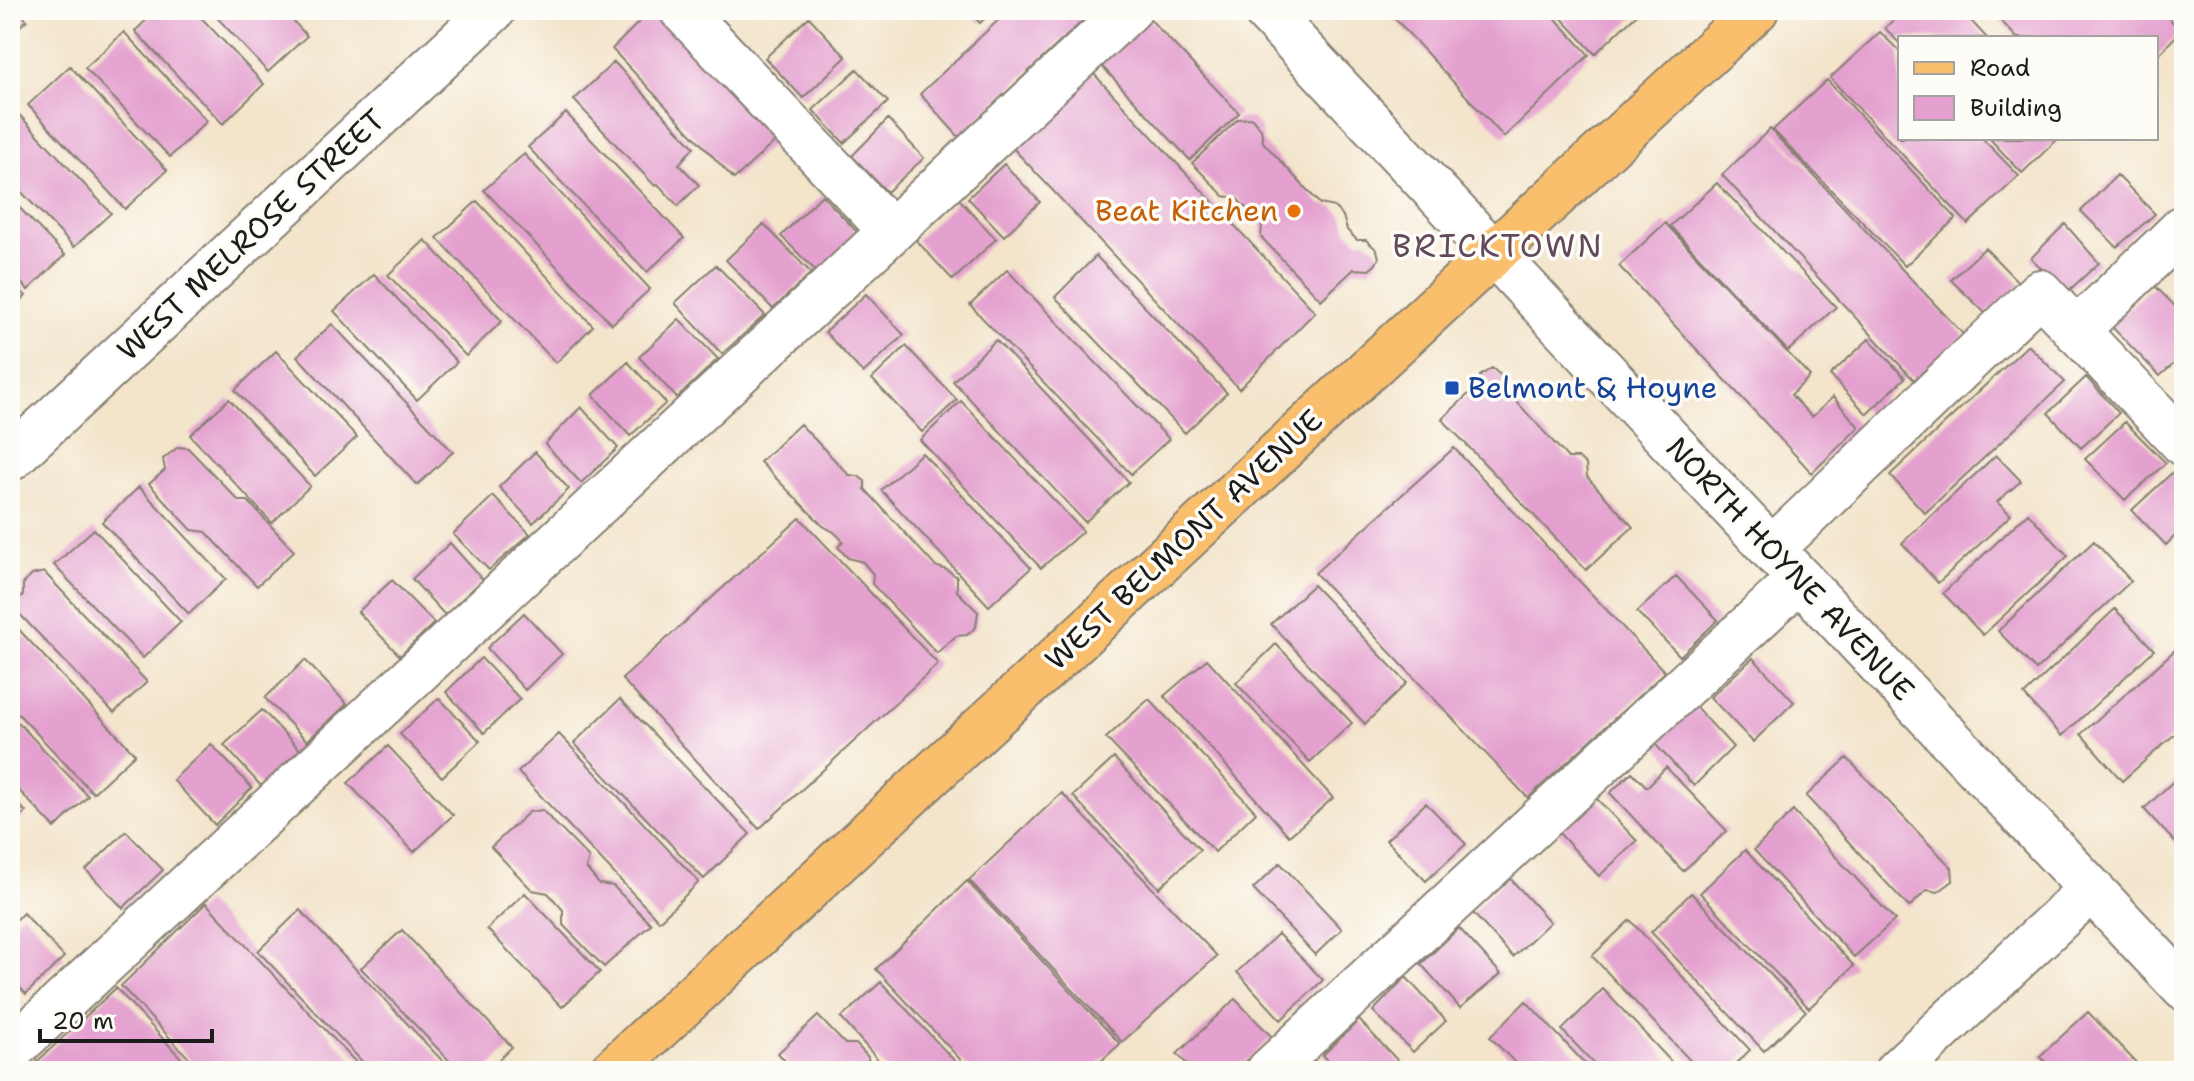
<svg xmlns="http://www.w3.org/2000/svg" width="2194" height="1081" viewBox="0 0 2194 1081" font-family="'Shantell Sans',sans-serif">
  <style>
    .building { fill: #e4a0cf }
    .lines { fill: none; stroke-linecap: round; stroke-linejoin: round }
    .minor-casing { stroke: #888073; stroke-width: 48 }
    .major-casing { stroke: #888073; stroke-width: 48 }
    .minor { stroke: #fff; stroke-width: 44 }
    .major { stroke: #f9bf6d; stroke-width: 44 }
    .food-dot { fill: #e8710a; stroke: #fdfcf7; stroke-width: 3 }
    .transit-dot { fill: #1a4fb4; stroke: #fdfcf7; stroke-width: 3 }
    .labels { text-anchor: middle; stroke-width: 7; stroke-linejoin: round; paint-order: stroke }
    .food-label { font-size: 30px; fill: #c56008; stroke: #fdfcf7; text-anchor: end }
    .street-label { font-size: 30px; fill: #1c1c1c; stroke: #fdfcf7 }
    .transit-label { font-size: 30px; fill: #164399; stroke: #fdfcf7; text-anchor: start }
    .neighbourhood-label { font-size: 32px; letter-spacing: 2px; fill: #624a5b; stroke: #fdfcf7 }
  </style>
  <rect width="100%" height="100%" fill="#fdfcf7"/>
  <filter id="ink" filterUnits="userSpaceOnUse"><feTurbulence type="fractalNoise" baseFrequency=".0125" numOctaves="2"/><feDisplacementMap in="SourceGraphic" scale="16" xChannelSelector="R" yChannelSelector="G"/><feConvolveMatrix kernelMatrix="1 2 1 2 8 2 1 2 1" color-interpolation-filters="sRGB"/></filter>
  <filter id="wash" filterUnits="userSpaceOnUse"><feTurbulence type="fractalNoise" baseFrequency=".006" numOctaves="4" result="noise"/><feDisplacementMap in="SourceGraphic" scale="32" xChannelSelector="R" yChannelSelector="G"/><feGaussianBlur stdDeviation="1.8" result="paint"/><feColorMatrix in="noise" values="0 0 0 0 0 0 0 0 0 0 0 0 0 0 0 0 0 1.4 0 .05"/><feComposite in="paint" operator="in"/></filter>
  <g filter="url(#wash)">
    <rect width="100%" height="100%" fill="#f3e4ca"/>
    <g id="blocks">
      <!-- building -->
      <path class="building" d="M10,10H18L27,20L10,36Z
        M157,10H194L264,84L223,124L135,31Z
        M210,10H283L307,36L268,72Z
        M651,10H661L781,136L734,179L612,49Z
        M968,10H994L980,23Z
        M1009,10H1094L959,137L920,94Z
        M1387,10H1548L1589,55L1504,137Z
        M1554,10H1636L1638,13L1595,54Z
        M1904,10H1961L1987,38H1900V44L1885,28Z
        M1991,10H2161L2181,31L2156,57V38H2017Z
        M1147,16L1239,113L1190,160L1098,62Z
        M809,17L846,57L803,98L765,58Z
        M124,32L207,121L170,157L85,68Z
        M1880,32L1900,52V138H1982L2019,176L1968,224L1830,78Z
        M614,62L694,147L679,164L699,185L678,206L658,184L655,186L574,100Z
        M70,66L167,170L125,209L28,105Z
        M857,69L888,102L844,143L813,110Z
        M1093,73L1315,312L1239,389L1010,145Z
        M1827,80L1956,218L1905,266L1773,130Z
        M10,105L111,213L74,247L10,180Z
        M566,113L684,238L647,272L528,147Z
        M1252,118L1261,129L1263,142L1320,204L1334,207L1343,216L1347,230L1357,240H1366L1377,250L1379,258L1375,265L1369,270L1354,269L1321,300L1261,237L1262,224L1236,198L1224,196L1192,163L1238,119Z
        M888,119L924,158L887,192L852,156Z
        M1770,129L1964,335L1914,380L1722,175Z
        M1989,138H2059L2022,173Z
        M524,154L650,289L612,324L484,190Z
        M1004,164L1040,202L1004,236L968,198Z
        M2117,175L2155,214L2117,247L2081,211Z
        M1717,183L1836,307L1788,351L1670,226Z
        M822,195L858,233L817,272L781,236Z
        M10,198L65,255L28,290L10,271Z
        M959,199L996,239L953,280L916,240Z
        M477,201L593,326L556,363L437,238Z
        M1665,223L1810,376L1791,395L1812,417L1833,397L1859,427L1812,473L1619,266Z
        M764,224L811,273L773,309L726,260Z
        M2065,224L2099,263L2066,293L2031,258Z
        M425,240L502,321L466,356L388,275Z
        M1985,248L2021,285L1986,314L1951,280Z
        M1096,256L1227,393L1185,433L1055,297Z
        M716,265L765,315L722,354L675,303Z
        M1007,270L1169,439L1131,474L970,305Z
        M374,274L457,362L417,400L334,311Z
        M10,279L26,296L10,310Z
        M2154,285L2184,315V355L2160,376L2110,325Z
        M866,294L904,335L863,373L825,332Z
        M679,319L718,359L677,398L639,357Z
        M332,324L453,452L417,485L297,356Z
        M1869,339L1905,378L1867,414L1830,375Z
        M996,340L1129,482L1085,522L953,381Z
        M2028,345L2065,382L1925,513L1890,475Z
        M906,346L957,400L922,432L872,379Z
        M276,351L357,437L315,476L235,390Z
        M628,362L666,403L630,436L593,395Z
        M1492,368L1504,378L1506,390L1568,458H1578L1586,464L1587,477L1633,527L1586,570L1442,419L1476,387L1480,376Z
        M2086,377L2119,413L2081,448L2048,413Z
        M229,399L310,486L272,523L190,435Z
        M961,401L1083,531L1041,568L920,440Z
        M581,407L618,448L581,483L545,444Z
        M2125,422L2166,463L2125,500L2085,459Z
        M800,424L849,475L858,476L865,481V489L935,566L947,570L957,577V591L978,612L976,627L967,635L956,636L937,653L872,584L873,574L863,562L848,558L838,547L843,541L834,532L823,526L760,462Z
        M178,447L188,448L239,501H248L294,551L257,586L206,532L192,530L149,484L165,470L163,459Z
        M1454,448L1665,672L1528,798L1315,573Z
        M535,452L569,489L533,523L499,487Z
        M922,453L1031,568L989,606L881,490Z
        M1996,455L2021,481L1997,502L2011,515L1938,583L1902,543Z
        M2174,471L2184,481V527L2166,545L2132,510Z
        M139,487L226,579L189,614L102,522Z
        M493,496L530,534L489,570L453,534Z
        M2028,513L2068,556L1983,635L1943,593Z
        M800,518L938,664L759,829L622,679Z
        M94,529L181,622L143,658L54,565Z
        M2094,541L2131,581L2036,670L1998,631Z
        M450,543L483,580L445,615L412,579Z
        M44,572L147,682L114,713L11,605L23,595V584L32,575Z
        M1676,576L1718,620L1680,656L1637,612Z
        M392,580L434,623L400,656L358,612Z
        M1313,585L1407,683L1365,724L1271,624Z
        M2115,609L2154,650L2062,736L2024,695Z
        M524,613L562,654L525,690L487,648Z
        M10,620L135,754L93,793L10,705Z
        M2184,642V726L2122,781L2081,734Z
        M1276,644L1352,723L1310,762L1236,683Z
        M481,658L520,699L484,733L446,692Z
        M1753,658L1794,702L1753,742L1710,697Z
        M1207,659L1333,798L1289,836L1164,696Z
        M305,660L347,704L307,741L265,698Z
        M439,698L480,741L442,777L400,734Z
        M620,699L750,834L704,879L574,743Z
        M1149,699L1256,812L1215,852L1106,738Z
        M1695,706L1733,747L1694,786L1655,744Z
        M262,710L300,750L261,786L224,745Z
        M10,714L88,796L55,828L10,781Z
        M559,734L699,882L659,921L518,772Z
        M211,744L252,788L215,825L173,780Z
        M388,746L453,815L414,852L348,783Z
        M1114,758L1200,850L1159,888L1073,796Z
        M1847,758L1952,868L1953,881L1938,892L1927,890L1909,907L1806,796Z
        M1666,767L1727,831L1683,871L1610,793L1632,772L1647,787Z
        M2184,771V852L2144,809Z
        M1062,793L1217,956L1122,1042L969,880Z
        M10,796L26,812L10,828Z
        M1596,798L1637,841L1599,876L1559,833Z
        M1426,803L1466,844L1426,881L1386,840Z
        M542,810L589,858L586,868L599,884L613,886L651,924L604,967L563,925V910L548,893L532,890L491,847L529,812Z
        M1793,811L1895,920L1854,957L1754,850Z
        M126,831L163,870L123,908L86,870Z
        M1745,850L1854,966L1809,1008L1700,893Z
        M1280,863L1342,929L1315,955L1253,889Z
        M1508,876L1550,922L1513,957L1472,912Z
        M967,881L1120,1044L1090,1071H971L876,969Z
        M525,893L600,972L562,1007L487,929Z
        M1691,893L1806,1011L1764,1051L1651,932Z
        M206,903L364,1071H201L121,986Z
        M300,910L452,1071H371L258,951Z
        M23,913L64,957L26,994L10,977V926Z
        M1630,920L1750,1050L1728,1071H1700L1592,956Z
        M1459,928L1501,974L1460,1008L1421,964Z
        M402,930L512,1047L487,1071H459L361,968Z
        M1278,934L1323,980L1281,1020L1237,972Z
        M1406,977L1446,1021L1413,1052L1373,1011Z
        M881,982L964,1071H888L841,1018Z
        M116,988L193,1071H27Z
        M1603,989L1680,1071H1601L1562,1030Z
        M1235,999L1272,1037L1236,1071H1194L1177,1054Z
        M1526,1001L1592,1071H1523L1490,1037Z
        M2088,1012L2144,1071H2054L2040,1056Z
        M818,1016L845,1044H856L868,1057L869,1071H794L778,1053Z
        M1359,1020L1400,1063L1392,1071H1338L1323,1055Z"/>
    </g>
  </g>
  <g filter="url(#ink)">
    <use href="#blocks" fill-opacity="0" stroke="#888073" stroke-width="2"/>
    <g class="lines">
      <defs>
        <path id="minor" d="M682,10L891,231
          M1265,10L2184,988
          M2076,331L2184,227
          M10,459L493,10
          M1772,549L2040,292L2184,444
          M10,1051L1129,10
          M1269,1071L1800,579
          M1897,1071L2091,889"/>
        <path id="major" d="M612,1071L1756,10"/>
      </defs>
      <!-- minor casing -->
      <use href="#minor" class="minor-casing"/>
      <!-- major casing -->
      <use href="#major" class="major-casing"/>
      <!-- minor -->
      <use href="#minor" class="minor"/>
      <!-- major -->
      <use href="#major" class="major"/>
    </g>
  </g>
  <!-- markers -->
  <circle class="food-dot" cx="1294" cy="211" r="8"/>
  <rect class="transit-dot" x="1444" y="380" width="16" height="16" rx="4"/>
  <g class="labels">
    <!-- food labels -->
    <g class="food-label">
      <text x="1278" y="221">Beat Kitchen</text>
    </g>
    <!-- street labels -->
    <g class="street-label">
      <text transform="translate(251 235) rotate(-43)" y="10">WEST MELROSE STREET</text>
      <text transform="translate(1184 540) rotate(-43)" y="10">WEST BELMONT AVENUE</text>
      <text transform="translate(1790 569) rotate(47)" y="10">NORTH HOYNE AVENUE</text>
    </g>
    <!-- transit labels -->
    <g class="transit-label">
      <text x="1468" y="398">Belmont &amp; Hoyne</text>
    </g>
    <!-- neighbourhood labels -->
    <g class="neighbourhood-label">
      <text x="1498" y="257">BRICKTOWN</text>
    </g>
  </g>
  <!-- margin -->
  <rect width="2194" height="1081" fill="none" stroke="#fdfcf7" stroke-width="40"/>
  <!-- legend -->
  <rect x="1898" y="36" width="260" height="104" fill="#fdfcf7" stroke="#a3a29f" stroke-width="2"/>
  <rect x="1914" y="62" width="40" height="12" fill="#f9bf6d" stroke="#a3a29f" stroke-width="2"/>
  <text x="1970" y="76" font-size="24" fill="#1c1c1c">Road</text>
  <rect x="1914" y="96" width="40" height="24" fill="#e4a0cf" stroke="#a3a29f" stroke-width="2"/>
  <text x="1970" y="116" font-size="24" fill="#1c1c1c">Building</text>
  <!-- scale -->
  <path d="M40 1029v12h172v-12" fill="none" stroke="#1c1c1c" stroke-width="4"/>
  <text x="52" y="1029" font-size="24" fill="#1c1c1c" stroke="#fdfcf7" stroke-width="6" paint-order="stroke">20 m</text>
</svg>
